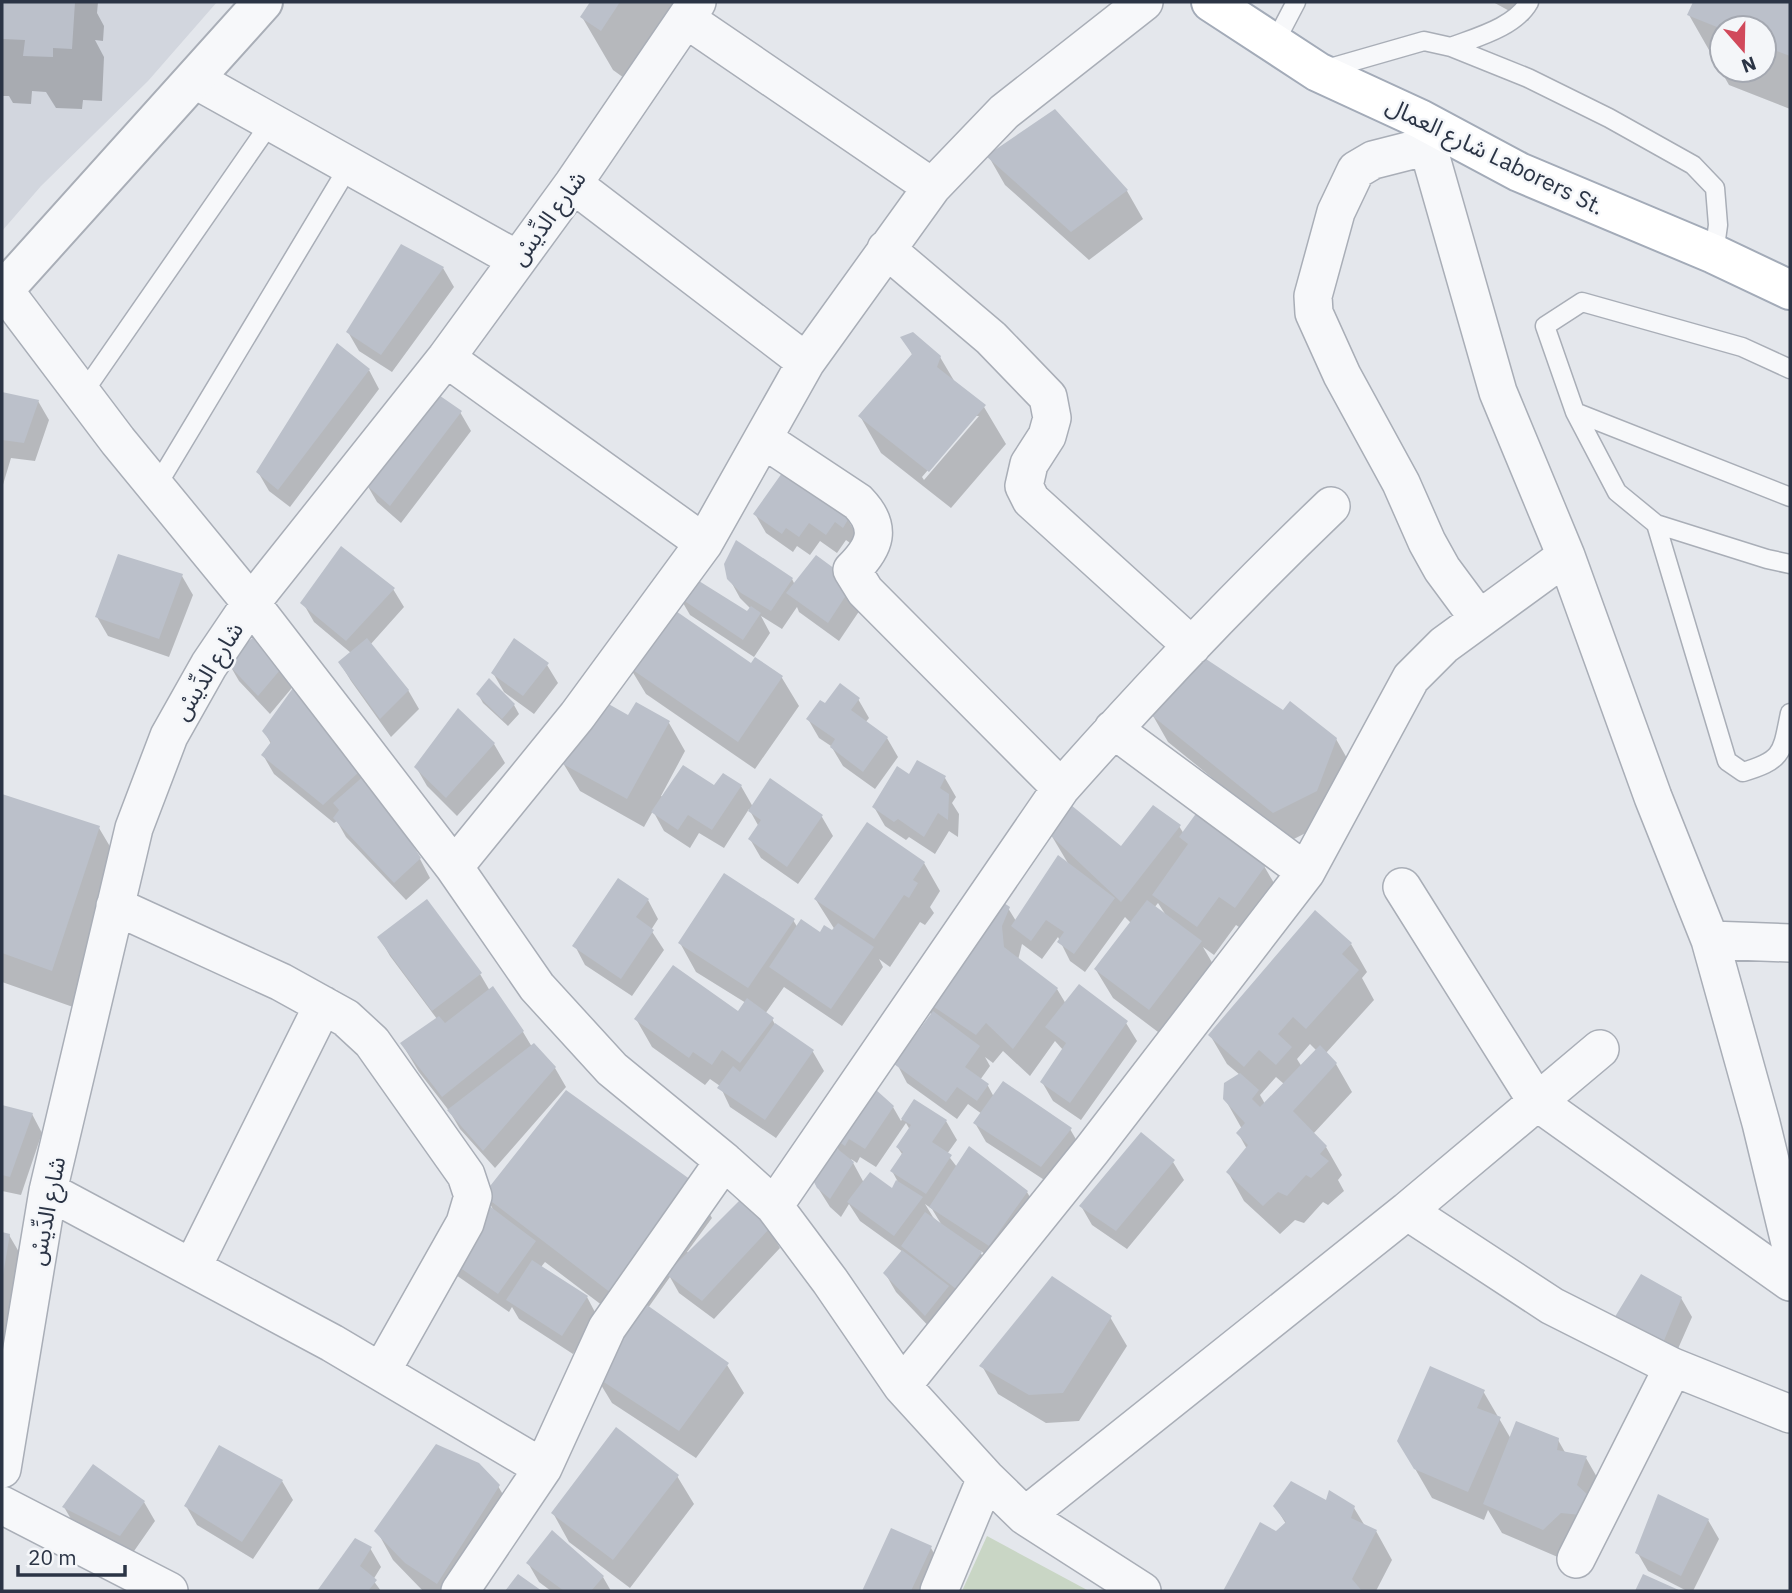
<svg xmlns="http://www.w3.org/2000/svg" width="1792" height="1593" viewBox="0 0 1792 1593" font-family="'IBM Plex Sans','Noto Sans Arabic',sans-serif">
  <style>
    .built { fill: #d2d6de }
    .green { fill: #c9d6c5 }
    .shadow { fill: #0003; fill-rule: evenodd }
    .building { fill: #bbc0ca }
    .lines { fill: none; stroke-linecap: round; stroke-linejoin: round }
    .service-casing { stroke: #a9aeb7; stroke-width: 21 }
    .minor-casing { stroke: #a9aeb7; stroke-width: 40 }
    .tertiary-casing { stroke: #a9aeb7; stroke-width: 42 }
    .primary-casing { stroke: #a3abb8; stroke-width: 42 }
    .service { stroke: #f7f8fa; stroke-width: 18 }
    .minor { stroke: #f7f8fa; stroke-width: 37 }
    .tertiary { stroke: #f7f8fa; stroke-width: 38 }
    .primary { stroke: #fff; stroke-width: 38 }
    .labels { text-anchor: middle; stroke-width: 5; stroke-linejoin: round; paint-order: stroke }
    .street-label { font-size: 23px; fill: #2b3445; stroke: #f4f6f9 }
  </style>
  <rect width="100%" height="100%" fill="#e4e7ec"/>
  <!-- built -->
  <path class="built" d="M2,2H217L148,81L41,186L2,231Z"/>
  <!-- green -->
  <path class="green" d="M987,1536L1089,1591H962Z"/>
  <!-- shadow -->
  <path class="shadow" d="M2,2H98L97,13L104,26L103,41L95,40L104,57L102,101L83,100L82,109L56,108L46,92L32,91L31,104L13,103L9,96H2Z
    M593,2H684L631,83L613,70L582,17Z
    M1493,2H1539L1528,21Z
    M1694,2H1790V109L1729,85L1689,15ZM1722,28H1764V70H1722Z
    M989,157L1127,191L1143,219L1089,260L1005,185Z
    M443,268L454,287L392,372L359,351L348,332Z
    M903,338L940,357L956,384L984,407L1006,444L951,508L881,453L860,416L913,356ZM974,416H979L924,480L922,477Z
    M369,370L379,389L290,507L269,491L258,472Z
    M2,394L38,401L49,420L35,461L11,458L2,488Z
    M460,412L471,431L401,523L377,502L366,483Z
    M782,475L848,520L859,539L854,546L846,540L837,553L820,541L810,555L797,546L793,552L766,533L755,514Z
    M736,542L792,579L795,585L816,558L864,604L839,641L799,612L797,607L782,629L761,616L770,633L754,657L690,615L679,596L748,613L751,609L740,598L729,578Z
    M182,576L193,595L169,657L108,636L97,617Z
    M393,589L404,607L370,645L408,690L419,709L391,737L351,681L340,663L351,653L314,622L303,603Z
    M258,635L296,683L270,714L239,681L228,662Z
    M755,659L782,678L799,706L755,769L646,694L629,666L752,665Z
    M547,665L558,683L534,714L504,692L493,673Z
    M293,691L358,773L420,859L430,878L406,900L346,837L337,821L334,823L274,774L263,755L271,744L264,731Z
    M478,694L514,705L519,714L508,726L483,703Z
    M858,699L869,718L865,723L887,738L898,757L875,789L843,766L831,746L819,738L808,719L825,705Z
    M458,711L494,744L505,763L457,816L427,786L416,767Z
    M1284,712L1336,739L1352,767L1333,819L1290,841L1168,742L1152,714Z
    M629,717L669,723L685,751L661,796L663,797L715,788L741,786L753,807L771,781L822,817L833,836L798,884L761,858L750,839L759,827L749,809L724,848L699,833L690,848L664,831L653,811L644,827L580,791L563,763Z
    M909,776L945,778L956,797L952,803L959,814L958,837L949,831L935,854L909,837L906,840L885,826L874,807Z
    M2,796L99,828L121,865L73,1007L2,982Z
    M1207,816L1216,832L1264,866L1281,895L1251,935L1236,925L1214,955L1203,947L1217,971L1166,1038L1113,998L1096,970L1131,923L1125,917L1085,972L1070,961L1058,937L1042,959L1022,944L1018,960L1057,989L1066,1004L1126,1023L1137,1041L1081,1120L1053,1101L1042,1082L1063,1050L1055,1041L1030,1076L1003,1051L993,1063L985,1057L990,1066L980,1080L988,1086L994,1097L1070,1129L1081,1148L1052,1185L986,1142L975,1123L982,1114L968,1104L957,1119L907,1083L897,1064L932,1016L922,997L1008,908L1016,921L1069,865L1050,833L1122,848L1179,826L1184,834ZM1158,903L1167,917L1154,908Z
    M924,863L940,891L930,907L934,913L925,925L920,922L890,967L879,959L883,967L842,1026L784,987L765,1014L772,1019L776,1026L813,1052L824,1071L776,1138L730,1107L720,1086L710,1079L705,1085L652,1047L636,1019L738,1013L746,1003L696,972L680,943L793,920L798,928L821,935L833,933L835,930L816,900Z
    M648,900L658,919L651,930L664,950L632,996L585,965L575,946Z
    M379,937L480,974L490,991L523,1032L532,1047L555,1068L566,1087L495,1168L460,1129L450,1112L419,1072L402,1044L437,1019L390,956Z
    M1351,944L1367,972L1362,978L1374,1000L1326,1053L1336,1064L1352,1092L1313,1134L1326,1147L1342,1175L1338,1180L1344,1191L1328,1205L1323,1202L1304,1223L1295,1220L1280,1234L1244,1201L1228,1172L1247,1149L1238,1133L1242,1129L1225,1099L1240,1075L1227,1064L1210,1035ZM1310,1044L1317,1051L1302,1067L1297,1059ZM1276,1077L1284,1084L1265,1104L1260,1095Z
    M914,1101L946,1121L957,1140L947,1154L957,1167L1027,1192L1038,1211L1000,1264L979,1250L992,1272L936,1334L896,1292L885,1273L903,1252L860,1221L849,1204L841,1217L830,1207L818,1188L840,1153L829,1133L893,1107L901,1121ZM906,1123L910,1130L898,1148L902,1154L892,1171L898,1182L892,1190L864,1183L851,1159L857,1163L860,1157L876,1167ZM925,1204L932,1209L943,1227L933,1217Z
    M2,1107L32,1114L42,1133L21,1195L2,1191Z
    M1173,1162L1184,1180L1127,1249L1092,1225L1081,1206Z
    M690,1181L712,1218L687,1252L689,1253L769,1229L780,1248L714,1319L679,1293L670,1277L648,1308L727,1365L744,1393L696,1458L612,1403L595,1375L632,1328L545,1262L541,1267L587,1297L597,1316L573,1354L519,1319L512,1307L509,1312L456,1275L494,1211L485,1195Z
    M2,1234L9,1235L26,1264L9,1359L2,1358Z
    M1681,1298L1692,1317L1673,1360L1626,1338Z
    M1110,1317L1127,1346L1079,1421L1046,1423L998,1394L982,1366Z
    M1483,1391L1511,1439L1558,1440L1566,1454L1586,1458L1602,1486L1560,1558L1502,1533L1488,1510L1484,1520L1432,1498L1399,1441Z
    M677,1476L694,1504L630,1588L569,1542L553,1513Z
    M282,1481L293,1500L253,1559L197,1525L186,1506Z
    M498,1486L515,1515L467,1591H423L393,1560L377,1531Z
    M144,1502L155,1521L132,1554L75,1526L64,1507Z
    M1327,1503L1354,1508L1365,1526L1376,1531L1392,1560L1376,1591H1225L1261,1525L1277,1533L1286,1524L1275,1506Z
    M1708,1520L1719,1539L1693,1591H1687L1648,1571L1637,1552Z
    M892,1530L931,1548L947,1576L940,1591H864Z
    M356,1540L370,1548L381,1567L373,1580L381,1591H319Z
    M528,1563L603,1577L611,1591H551L539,1582Z"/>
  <!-- building -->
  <path class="building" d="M2,2H75L72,49L53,48V57L23,56L25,40L2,39Z
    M590,2H620L601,31L580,17Z
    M1693,2H1790V56L1764,46V28L1722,29L1687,15Z
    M1055,109L1128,190L1071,232L986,156Z
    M401,244L444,267L381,355L346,332Z
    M913,332L941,356L937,367L986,405L929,472L858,416L912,354L900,337Z
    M337,343L370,369L278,490L256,472Z
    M433,391L462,411L390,506L364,483Z
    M2,392L39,400L24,443L2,440Z
    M782,473L849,518L843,528L835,522L826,535L809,523L799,537L786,528L782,534L753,514Z
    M736,540L793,578L771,611L741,593L727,579L724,564Z
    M341,546L395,588L346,641L300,603Z
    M118,554L183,574L159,639L95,617Z
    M816,555L854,583L828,623L786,593Z
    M691,576L747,611L751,606L761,613L743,640L677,596Z
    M673,609L751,663L755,657L783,676L738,742L627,666Z
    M258,633L286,663L258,696L226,662Z
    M367,638L409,690L380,719L338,662Z
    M514,638L549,663L523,696L491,673Z
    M1200,655L1283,710L1290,701L1337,738L1317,791L1273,813L1150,714Z
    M489,678L515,704L502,719L476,694Z
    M840,683L860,698L851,710L888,737L863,772L830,747L835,739L806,719L820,700L825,703Z
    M293,688L359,772L323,805L261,755L271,742L262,731Z
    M605,702L628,715L636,702L670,721L627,799L561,763Z
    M458,708L495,743L446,798L414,767Z
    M917,760L946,776L940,788L949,794L948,820L938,813L924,837L898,819L894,822L872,807L897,766L909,774Z
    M683,765L714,785L723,773L742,785L712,830L688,815L678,830L651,812Z
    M366,774L421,858L394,883L333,818L339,810L333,803Z
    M770,778L823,815L787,867L748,839L761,820L748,811Z
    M2,794L100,826L52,971L2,953Z
    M1071,805L1121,846L1153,805L1181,825L1121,902L1048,833Z
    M1200,808L1209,815L1204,821L1266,865L1235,908L1219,897L1197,927L1152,895L1188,844L1179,837Z
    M867,822L925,862L913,880L918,883L909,898L904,895L874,939L814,899Z
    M1058,855L1115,898L1074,954L1057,942L1064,932L1046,920L1031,941L1011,926Z
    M724,873L795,919L748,988L678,943Z
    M618,878L649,899L636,917L654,930L621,979L572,946Z
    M992,895L1010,907L1002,926L1004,947L1058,988L1013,1049L986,1023L976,1035L919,997Z
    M427,899L482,973L432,1011L377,937Z
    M1147,900L1202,941L1149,1010L1094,969Z
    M1315,910L1352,943L1342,954L1359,970L1306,1029L1293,1017L1278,1034L1292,1047L1276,1065L1259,1050L1244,1067L1208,1035Z
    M801,919L820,932L824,925L832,930L838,923L874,947L831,1009L769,967Z
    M673,965L738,1011L747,998L774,1018L740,1063L722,1050L712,1065L693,1052L689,1058L634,1019Z
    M1079,984L1128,1021L1070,1103L1040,1082L1066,1043L1045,1027Z
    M493,986L524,1031L442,1097L400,1043L439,1016L445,1023Z
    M933,1011L980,1046L965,1067L989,1084L977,1101L957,1087L946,1102L894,1064Z
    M775,1023L814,1050L765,1120L717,1088L733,1066L740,1072Z
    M534,1043L556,1067L483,1151L447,1110Z
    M1320,1045L1337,1063L1293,1111L1327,1146L1320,1154L1329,1161L1311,1178L1306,1175L1287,1196L1278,1192L1263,1206L1226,1172L1248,1145L1236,1133L1245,1123L1223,1099L1224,1083L1240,1073L1259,1090L1252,1099L1260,1107Z
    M865,1080L894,1106L865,1149L849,1139L845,1146L827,1133Z
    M1003,1081L1072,1128L1041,1167L973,1123Z
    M566,1090L691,1180L611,1293L483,1195Z
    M914,1099L947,1120L932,1142L952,1155L926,1194L890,1171L903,1152L896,1147L911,1125L901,1119Z
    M2,1105L33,1113L10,1177L2,1175Z
    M1141,1132L1175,1160L1116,1231L1079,1206Z
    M825,1139L854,1162L830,1199L817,1188L812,1178Z
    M969,1146L1028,1191L989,1246L929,1207Z
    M870,1172L892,1188L896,1180L923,1197L894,1236L847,1202Z
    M745,1195L770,1228L702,1301L666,1274Z
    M479,1198L536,1241L498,1294L443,1256Z
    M925,1212L982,1252L956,1289L901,1246Z
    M2,1232L10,1234L3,1275H2Z
    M902,1250L949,1286L925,1316L883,1273Z
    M532,1260L588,1296L562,1336L506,1300Z
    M1641,1274L1682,1297L1663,1343L1613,1320Z
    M1052,1276L1112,1316L1063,1393L1029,1395L979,1366Z
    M647,1305L729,1363L679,1431L593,1375Z
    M1430,1366L1485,1390L1477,1408L1501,1417L1468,1492L1414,1469L1397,1441Z
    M1516,1421L1559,1438L1557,1450L1587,1456L1577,1485L1588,1495L1581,1515L1561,1513L1543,1530L1483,1504Z
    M616,1427L679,1475L613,1560L551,1513Z
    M436,1444L479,1463L500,1485L437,1584L405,1563L374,1531Z
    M219,1445L283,1480L242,1542L184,1506Z
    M93,1464L145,1501L120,1536L62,1507Z
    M1291,1481L1326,1500L1329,1490L1355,1506L1351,1518L1377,1530L1352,1579L1362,1591H1223L1260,1522L1276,1531L1286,1522L1273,1506Z
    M1658,1494L1709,1519L1681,1576L1635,1553Z
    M891,1528L932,1546L911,1591H862Z
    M552,1530L604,1576L591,1591H564L526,1563Z
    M355,1538L372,1547L360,1566L377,1580L368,1591H317Z
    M518,1574L542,1591H505Z
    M1643,1574L1681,1591H1635Z"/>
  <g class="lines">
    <defs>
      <path id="service" d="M1274,44L1296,2
        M1451,47C1477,37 1515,27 1529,2
        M1323,70L1424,41L1451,47L1528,78L1609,118L1693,165L1715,188L1718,225L1714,254
        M1790,369L1742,347L1582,302L1545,326L1575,412L1617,492L1656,524L1767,559L1790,564
        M83,393L271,122
        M1575,412L1790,497
        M156,487L349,166
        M1656,524L1727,761L1743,772C1784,760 1782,752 1790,713"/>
      <path id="minor" d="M686,19L932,187
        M194,79L516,259
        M1420,119L1498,392L1566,556L1653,797L1710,940L1761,1123L1790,1243
        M1428,146L1373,160L1356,170L1336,212L1313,296L1314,313L1342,375L1401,483L1427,542L1442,569L1479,619
        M573,184L806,362
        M886,249L991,338L1048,397L1052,418L1047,436L1029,464L1024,486L1031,500L1192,646
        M4,290L118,441L251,603L356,739L454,867L537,987L612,1069L724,1161L774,1206L830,1281L902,1386L986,1478L1025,1516L1142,1591
        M446,358L704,543
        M763,439L858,502C883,528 875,547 852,570L865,591L1061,788
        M1113,729L1306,872
        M454,867L577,716L704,543L806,362L932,187L1004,112L1144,2
        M1402,887L1537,1102L1790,1282
        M115,906L281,982L346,1018L372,1042L466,1175L473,1196L465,1223L381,1372
        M1710,940L1790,943
        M48,1191L332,1343L543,1468
        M774,1206L1061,788C1147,691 1237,596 1331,506
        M1407,1211L1552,1306L1673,1367L1790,1414
        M192,1268L323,1005
        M902,1386L1092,1150L1306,872L1411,678L1444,645L1566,556
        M2,1469L48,1191L134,828L169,736L209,665L251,603L446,358L573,184L697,2
        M2,1505L169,1591
        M1025,1516L1407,1211L1600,1049
        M1576,1559L1673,1367
        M460,1591L543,1468L607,1328L724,1161
        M939,1591L986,1478"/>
      <path id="tertiary" d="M2,292L263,2"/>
      <path id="primary" d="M1211,2L1318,72L1420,119L1519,172L1714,254L1790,290"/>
    </defs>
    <!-- service casing -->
    <use href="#service" class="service-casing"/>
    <!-- minor casing -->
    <use href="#minor" class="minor-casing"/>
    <!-- tertiary casing -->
    <use href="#tertiary" class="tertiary-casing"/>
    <!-- primary casing -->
    <use href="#primary" class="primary-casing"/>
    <!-- service -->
    <use href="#service" class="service"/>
    <!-- minor -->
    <use href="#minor" class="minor"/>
    <!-- tertiary -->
    <use href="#tertiary" class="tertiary"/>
    <!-- primary -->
    <use href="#primary" class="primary"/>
  </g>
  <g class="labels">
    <!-- street labels -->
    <g class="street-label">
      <text transform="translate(1495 156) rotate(26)" y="8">شارع العمال Laborers St.</text>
      <text transform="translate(548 218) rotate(-54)" y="8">شارع الدِّيسْ</text>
      <text transform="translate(208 671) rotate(-58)" y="8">شارع الدِّيسْ</text>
      <text transform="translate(47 1211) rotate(-79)" y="8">شارع الدِّيسْ</text>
    </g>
  </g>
  <!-- border -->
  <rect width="1792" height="1593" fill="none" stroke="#2b3445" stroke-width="7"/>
  <!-- north arrow -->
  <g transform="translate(1743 49) rotate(160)"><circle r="33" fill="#f4f6f9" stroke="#a4a8b1" stroke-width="2"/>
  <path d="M0-5L12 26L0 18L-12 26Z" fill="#d1495b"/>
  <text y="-10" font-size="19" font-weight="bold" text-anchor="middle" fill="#2b3445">N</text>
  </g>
  <!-- scale -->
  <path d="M18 1565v10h107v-10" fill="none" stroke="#2b3445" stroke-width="3.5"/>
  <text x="28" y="1565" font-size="21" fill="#2b3445" stroke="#f4f6f9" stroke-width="5" paint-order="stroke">20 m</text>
</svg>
